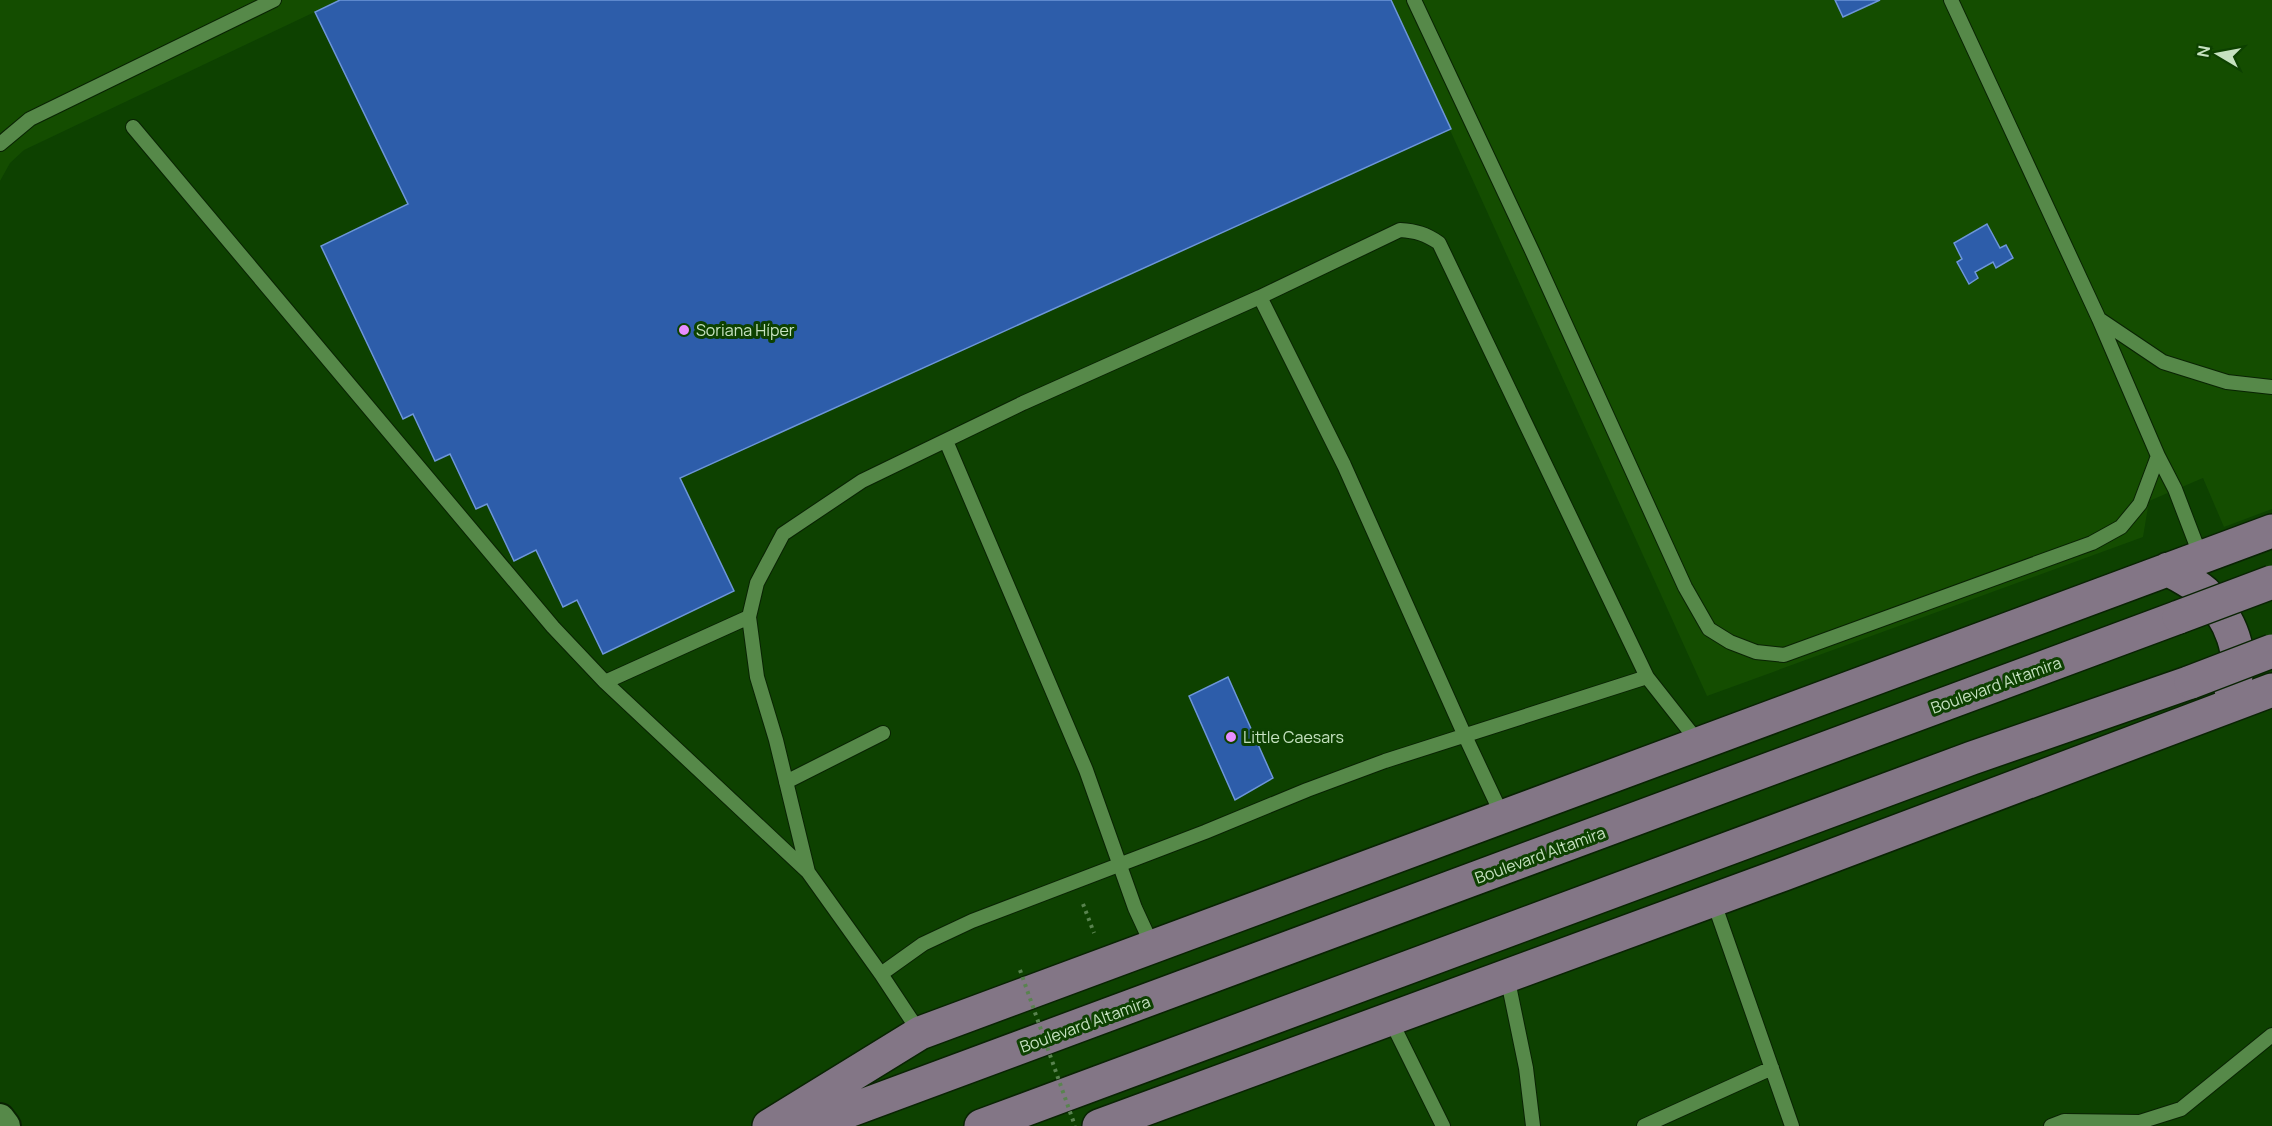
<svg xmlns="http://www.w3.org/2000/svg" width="2272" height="1126" viewBox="0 0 2272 1126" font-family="Manrope,sans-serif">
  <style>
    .built { fill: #144d00 }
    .building { fill: #2d5daa; stroke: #6d96d9; stroke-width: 1.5 }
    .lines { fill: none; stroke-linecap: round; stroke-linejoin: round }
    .lane-casing { stroke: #092303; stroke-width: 16 }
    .street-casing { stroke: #092303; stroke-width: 32 }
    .primary-casing { stroke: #092303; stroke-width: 36 }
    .path { stroke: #59834f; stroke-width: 4; stroke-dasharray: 3 4.5; stroke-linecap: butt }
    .lane { stroke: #568949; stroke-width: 14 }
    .street { stroke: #568949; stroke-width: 28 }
    .primary { stroke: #837686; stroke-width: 33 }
    .primary-bridge-casing { stroke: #092303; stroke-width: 36; stroke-linecap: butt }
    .path-bridge { stroke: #59834f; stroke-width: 4; stroke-dasharray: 3 4.5; stroke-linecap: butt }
    .primary-bridge { stroke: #837686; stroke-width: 33 }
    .poi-dot { fill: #e88eff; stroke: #0d4100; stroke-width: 2 }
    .labels { text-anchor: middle; stroke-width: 6; stroke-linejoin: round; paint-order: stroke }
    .poi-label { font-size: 16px; fill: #c6e2c0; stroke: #0d4100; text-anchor: start }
    .street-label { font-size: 16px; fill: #c6e2c0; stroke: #0d4100 }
  </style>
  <rect width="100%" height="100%" fill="#0d4100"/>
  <!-- built -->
  <path class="built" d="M0,0H340L24,150L10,163L0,181Z
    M1391,0H2272V509L2224,527L2203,478L2149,501L2143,537L1707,696Z"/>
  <!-- building -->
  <path class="building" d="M340,0H1391L1451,129L680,478L734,591L603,654L577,600L563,607L536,550L514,561L487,504L476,509L450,454L435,461L413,414L403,419L321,246L408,204L315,12Z
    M1835,0H1880L1843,17Z
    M1987,224L2000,248L2006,245L2013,258L1996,268L1993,262L1975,272L1978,278L1969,284L1957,262L1962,259L1954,243Z
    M1228,677L1273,778L1235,800L1189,696Z"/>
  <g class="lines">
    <defs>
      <path id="lane" d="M1414,0L1533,253L1685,587L1709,629L1730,642L1756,652L1784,655L2092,543L2121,527L2140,504L2158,456L2099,319
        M1951,0L2099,319L2163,362L2227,382L2272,387
        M133,127L553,627L605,682L808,872
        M0,144L30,119L274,0
        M1260,297L1344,465L1465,736L1503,817
        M946,441L1086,770L1135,908L1153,947
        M2158,456L2175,489L2201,557
        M605,682L749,617
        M786,782L883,733
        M1713,900L1792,1126
        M881,974L923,944L972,921L1205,832L1307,790L1385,761L1647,677
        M1507,976L1526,1068L1533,1126
        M1390,1019L1443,1126
        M920,1033L881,974L808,872L776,740L757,677L749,617L757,583L783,534L862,481L1023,403L1260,297L1400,230C1416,231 1426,234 1439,243L1647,677L1699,743
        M1644,1126L1772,1068
        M2051,1126L2064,1121L2140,1122L2181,1109L2272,1035"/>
      <path id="street" d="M0,1118L6,1126"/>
      <path id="primary" d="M2168,569C2179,576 2194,583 2204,592C2229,616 2248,656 2231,689
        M769,1126L920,1033L2272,531
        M808,1126L2179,617
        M981,1126L1972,758L2191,682
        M1099,1126L1784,874L2272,690"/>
    </defs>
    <!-- lane casing -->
    <use href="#lane" class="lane-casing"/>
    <!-- street casing -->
    <use href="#street" class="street-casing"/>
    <!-- primary casing -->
    <use href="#primary" class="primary-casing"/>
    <!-- path -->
    <path class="path" d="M1083,904L1094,933"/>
    <!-- lane -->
    <use href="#lane" class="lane"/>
    <!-- street -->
    <use href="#street" class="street"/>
    <!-- primary -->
    <use href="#primary" class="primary"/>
    <defs>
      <path id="primary-bridge" d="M2179,617L2272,582
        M2191,682L2272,651"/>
    </defs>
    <!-- primary-bridge casing -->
    <use href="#primary-bridge" class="primary-bridge-casing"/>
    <!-- path-bridge -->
    <path class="path-bridge" d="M1020,970L1075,1126"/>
    <!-- primary-bridge -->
    <use href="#primary-bridge" class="primary-bridge"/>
  </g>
  <!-- markers -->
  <g class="poi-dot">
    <circle cx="684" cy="330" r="6"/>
    <circle cx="1231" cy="737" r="6"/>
  </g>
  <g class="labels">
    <!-- poi labels -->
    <g class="poi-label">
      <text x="696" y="336">Soriana Híper</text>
      <text x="1243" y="743">Little Caesars</text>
    </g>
    <!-- street labels -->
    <g class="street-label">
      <text transform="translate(1996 685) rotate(-20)" y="6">Boulevard Altamira</text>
      <text transform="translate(1540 855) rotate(-20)" y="6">Boulevard Altamira</text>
      <text transform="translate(1085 1024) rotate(-20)" y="6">Boulevard Altamira</text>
    </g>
  </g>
  <!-- north arrow -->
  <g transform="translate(2218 54) rotate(280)" stroke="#0d4100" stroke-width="4.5" paint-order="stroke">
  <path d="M0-4.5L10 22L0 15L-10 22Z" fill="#c6e2c0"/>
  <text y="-9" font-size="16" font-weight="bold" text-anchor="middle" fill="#c6e2c0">N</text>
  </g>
</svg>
